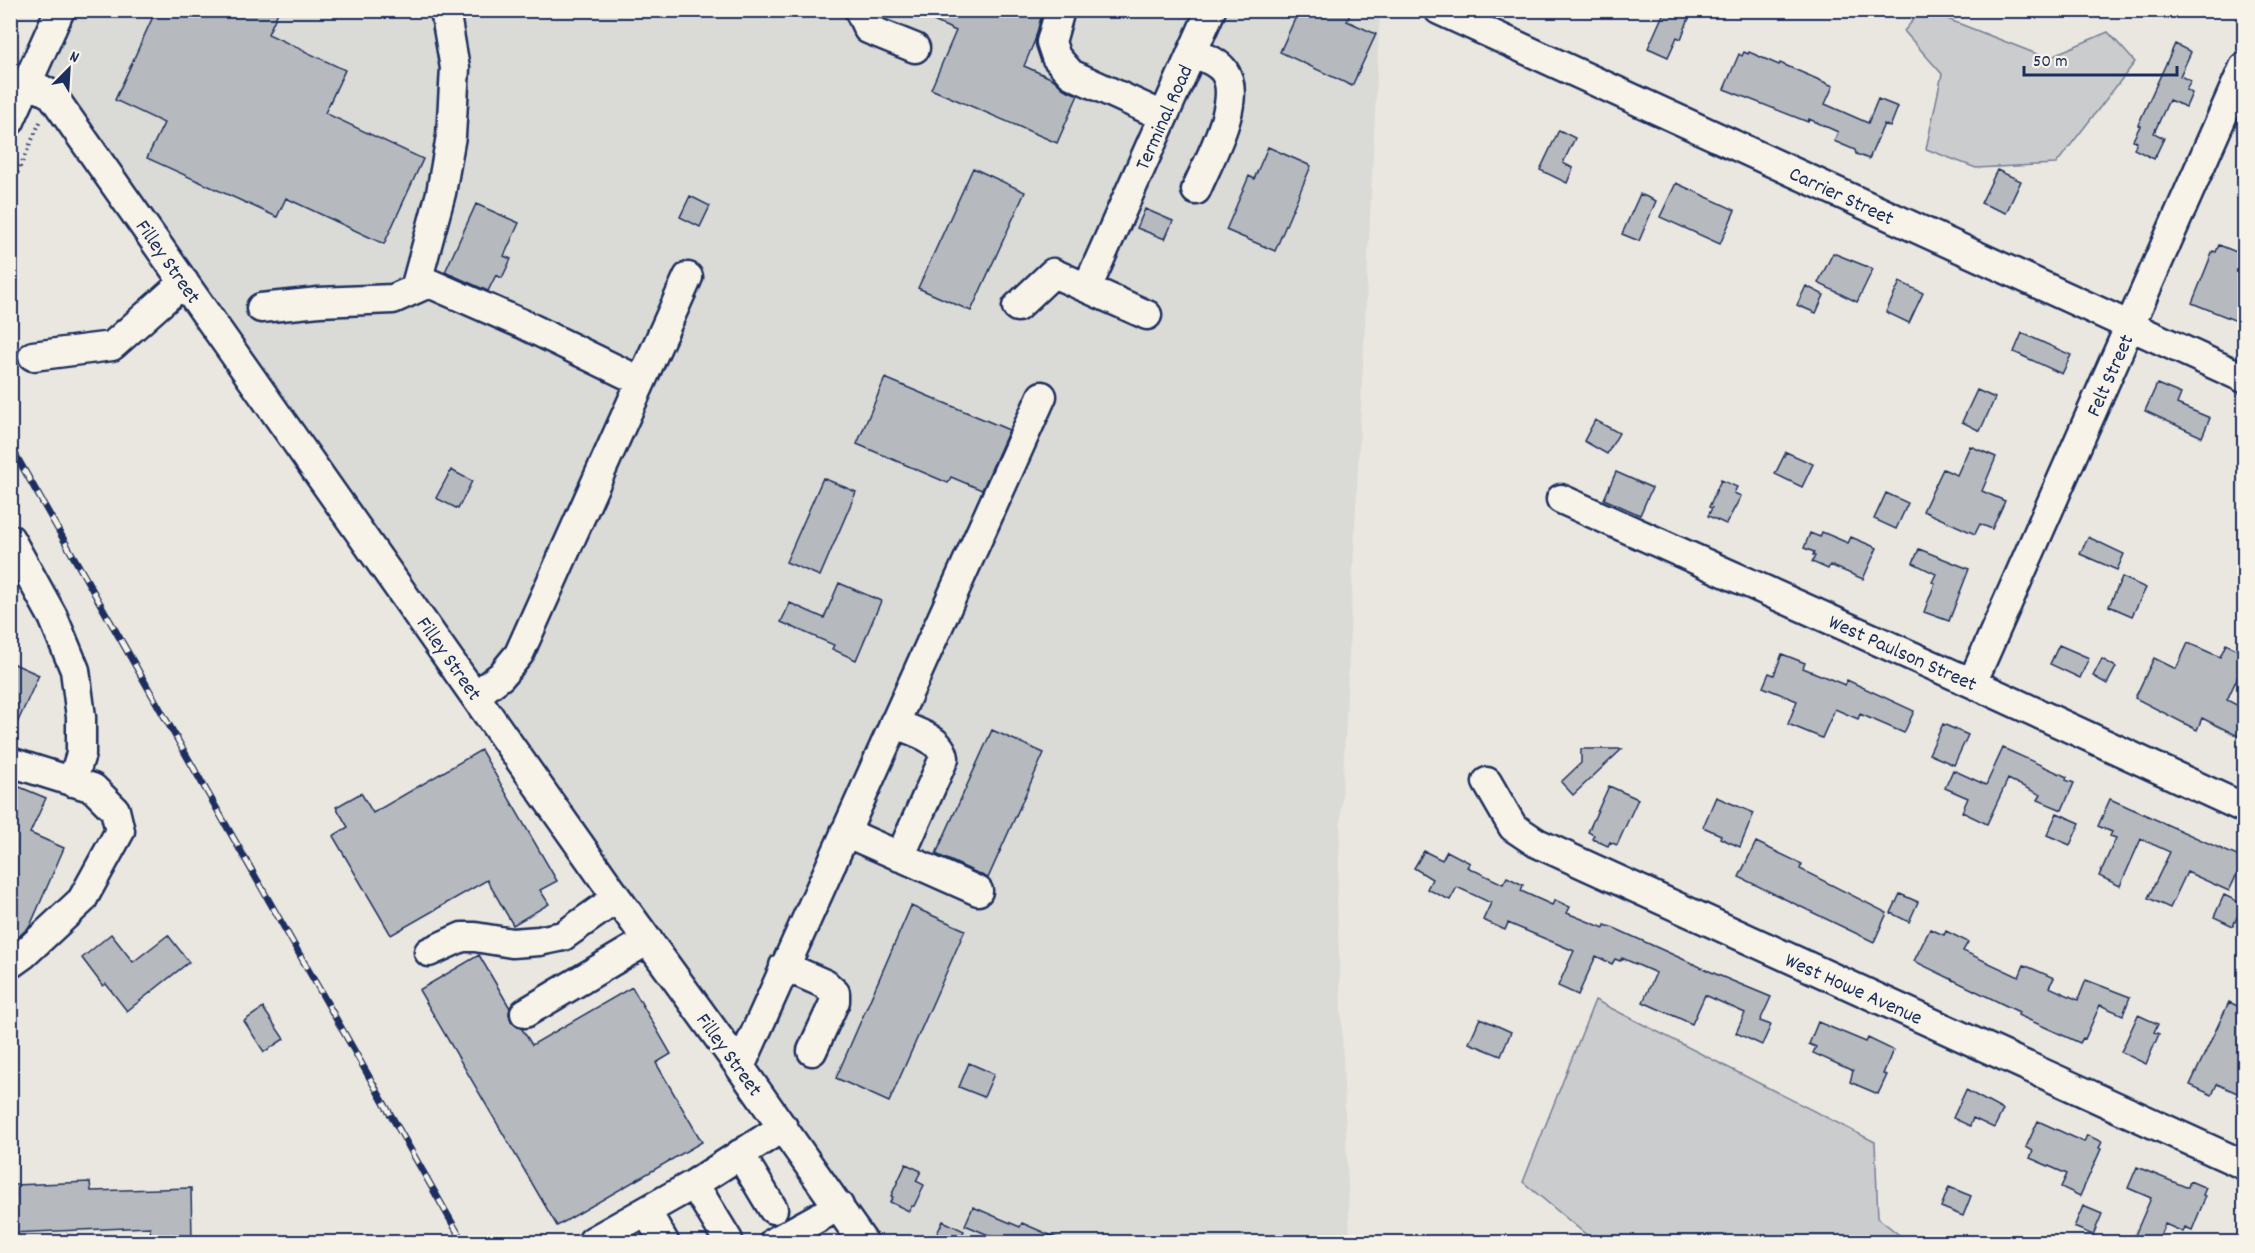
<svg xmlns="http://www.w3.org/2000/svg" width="2255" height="1253" viewBox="0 0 2255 1253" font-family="Dekko,sans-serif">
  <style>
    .built { fill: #dadad6 }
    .green { fill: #cbcccd; stroke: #737e96; stroke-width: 1.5 }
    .building { fill: #b6babf; stroke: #1b2f5e; stroke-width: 1.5 }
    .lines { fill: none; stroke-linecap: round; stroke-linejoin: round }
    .minor-casing { stroke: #1b2f5e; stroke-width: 33 }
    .path { stroke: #1b2f5e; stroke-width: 4; stroke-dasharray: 1.5 4.5; stroke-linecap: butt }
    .minor { stroke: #f7f3e8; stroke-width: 28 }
    .rail-casing { stroke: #1b2f5e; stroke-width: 7 }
    .rail { stroke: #f7f3e8; stroke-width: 4.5; stroke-dasharray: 14; stroke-linecap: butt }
    .labels { text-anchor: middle; stroke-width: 5; stroke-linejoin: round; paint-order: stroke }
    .street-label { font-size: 21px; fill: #1b2f5e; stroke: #f7f3e8 }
  </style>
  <rect width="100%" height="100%" fill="#eae7e0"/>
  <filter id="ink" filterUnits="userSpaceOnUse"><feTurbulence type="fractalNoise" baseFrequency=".0167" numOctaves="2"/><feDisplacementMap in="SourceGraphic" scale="12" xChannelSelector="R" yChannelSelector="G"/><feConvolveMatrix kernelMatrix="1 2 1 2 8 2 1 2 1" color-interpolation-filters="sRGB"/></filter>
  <g filter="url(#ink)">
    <!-- built -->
    <path class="built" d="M60,11H1380L1337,901L1350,1242H871L28,82Z"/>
    <!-- green -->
    <path class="green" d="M1921,11H1927L2047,58L2108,32L2135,62L2056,164L1976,168L1926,149L1942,74L1904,31Z
      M1595,1000L1875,1142L1878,1218L1908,1242H1595L1523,1182Z"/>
    <!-- building -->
    <path class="building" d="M156,10H279L268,34L345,70L325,113L423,159L384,244L286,198L277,217L147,158L164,123L115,100Z
      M909,10H1043L1035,40L1024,66L1053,79L1064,89L1078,95L1057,143L931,89L956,31Z
      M1299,10H1352L1347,21L1376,34L1352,86L1280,52Z
      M1665,10H1692L1681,39L1677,37L1668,57L1648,48Z
      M2175,44L2191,52L2180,76L2191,81L2186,90L2192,93L2186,107L2169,100L2154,133L2164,138L2154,159L2134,149L2137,142L2133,140L2140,126L2138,125Z
      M1744,52L1748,54L1749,52L1779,65L1780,63L1833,86L1825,104L1868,123L1878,99L1898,107L1890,127L1884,124L1869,159L1856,154L1855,150L1834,141L1838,132L1809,119L1808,122L1724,89L1739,54L1742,56Z
      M1559,130L1575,138L1563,163L1573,168L1567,183L1540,170Z
      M1268,147L1311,166L1275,251L1226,230L1249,176L1254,179Z
      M973,168L1025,192L971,311L918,288Z
      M1997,170L2021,181L2006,213L1981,203Z
      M1676,183L1735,210L1720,244L1660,217Z
      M1640,194L1656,201L1639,241L1622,234Z
      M690,196L710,206L700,227L680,217Z
      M476,204L519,223L504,256L511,259L502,278L496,275L488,291L445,272Z
      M1145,209L1173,221L1165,239L1137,228Z
      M2219,245L2244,255V324L2192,303L2213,251L2216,252Z
      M1833,253L1873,269L1857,302L1818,283Z
      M1900,282L1923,293L1909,323L1886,312Z
      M1806,286L1824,295L1816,313L1797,305Z
      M2022,333L2071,355L2062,374L2014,352Z
      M885,378L1009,430L982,490L951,477L948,483L857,444Z
      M2157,384L2181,394L2177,404L2210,418L2202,437L2145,411Z
      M1977,390L1995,398L1980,431L1962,422Z
      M1595,420L1619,433L1607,454L1584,441Z
      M1970,446L1996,457L1982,491L2005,501L1992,529L1980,524L1975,534L1923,511L1943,469L1957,475Z
      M1786,452L1813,464L1802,487L1775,474Z
      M451,470L472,481L458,509L436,498Z
      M1616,472L1652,488L1640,515L1604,499Z
      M823,478L856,492L820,576L786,562Z
      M1721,480L1737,487L1734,493L1741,496L1726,524L1708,516L1712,508L1709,507Z
      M1886,493L1908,503L1896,529L1874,519Z
      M1822,532L1848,543L1851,537L1877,548L1863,579L1830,565L1828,569L1812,562L1815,556L1813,555L1814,552L1804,548L1810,533L1820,537Z
      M2088,537L2124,554L2117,570L2080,554Z
      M1919,549L1969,569L1949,621L1924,612L1935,583L1932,582L1936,574L1913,563Z
      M2122,577L2146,588L2132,616L2109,606Z
      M839,583L881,601L856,660L832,649L834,645L781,622L790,603L824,618Z
      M2188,643L2220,657L2226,644L2244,653V663L2227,700L2244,709V739L2202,718L2197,730L2135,698L2154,658L2176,669Z
      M2059,645L2089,658L2080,678L2050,664Z
      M1782,654L1805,663L1803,668L1845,685L1847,680L1914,711L1904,733L1860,714L1858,719L1835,709L1822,738L1788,724L1797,701L1763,687L1769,673L1774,675Z
      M2102,659L2116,667L2107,684L2093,676Z
      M10,662L39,675L10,739Z
      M1943,724L1968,735L1954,765L1929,754Z
      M992,730L1044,753L988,878L936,854Z
      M2003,748L2067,777L2066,780L2074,783L2062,810L2038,800L2041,795L2008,779L1987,824L1962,812L1968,798L1945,788L1953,770L1986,785Z
      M1581,749H1622L1573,795L1561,782L1581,763Z
      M481,750L557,881L540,890L549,904L513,925L487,880L391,935L333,836L348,827L336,807L361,793L373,813Z
      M10,783L46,798L30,833L64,848L30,926L16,939L10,936Z
      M1609,786L1638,799L1617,845L1610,842L1608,846L1592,839L1594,835L1588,832Z
      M1716,797L1754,813L1740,847L1720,838L1721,835L1703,827Z
      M2110,799L2244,859L2229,891L2187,872L2170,908L2148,898L2170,852L2141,839L2120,886L2099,876L2116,838L2110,836L2112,832L2098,826Z
      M2057,813L2080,823L2070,845L2047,835Z
      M1756,842L1802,864L1800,869L1887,913L1874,942L1739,877Z
      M1424,851L1442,860L1447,851L1470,863L1467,867L1503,884L1507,877L1523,885L1521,891L1552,905L1555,900L1570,907L1567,913L1604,928L1605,925L1614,928L1718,975L1771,997L1760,1021L1771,1025L1762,1045L1736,1033L1745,1013L1705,995L1692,1024L1643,1002L1656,973L1622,958L1620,961L1615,959L1612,964L1596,956L1578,995L1558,986L1574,951L1508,923L1505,930L1483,920L1491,903L1457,887L1450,900L1427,889L1432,879L1414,868Z
      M1900,894L1918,902L1909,922L1891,913Z
      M2224,895L2243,904L2233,926L2214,917Z
      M911,906L965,930L889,1102L836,1078Z
      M1930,929L1944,935L1946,931L1968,942L1963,951L2019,977L2024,965L2054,978L2049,987L2078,1000L2086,980L2130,997L2123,1015L2100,1005L2085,1039L2083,1038L2080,1043L2018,1015L2019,1012L1914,961Z
      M111,934L133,962L168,935L189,962L127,1011L106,984L103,986L82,958Z
      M479,955L510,1008L509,1014L511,1022L522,1029L532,1045L632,987L671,1054L656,1063L702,1142L557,1226L419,990Z
      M2229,1002L2244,1009V1096L2217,1084L2212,1095L2190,1085Z
      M263,1008L284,1039L264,1052L244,1021Z
      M2138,1015L2158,1024L2154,1032L2159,1034L2146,1064L2121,1052Z
      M1480,1018L1511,1032L1501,1056L1469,1043Z
      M1818,1022L1866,1042L1868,1038L1893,1050L1883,1074L1887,1075L1878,1094L1850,1082L1853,1071L1813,1053L1816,1047L1809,1044Z
      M969,1063L994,1074L984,1097L959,1087Z
      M1966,1090L2003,1110L1994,1128L1973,1118L1970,1126L1953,1118Z
      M2038,1121L2084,1142L2087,1135L2102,1142L2099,1148L2101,1149L2080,1196L2061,1187L2067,1174L2030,1158L2033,1151L2026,1147Z
      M906,1164L921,1171L916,1181L924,1185L914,1206H912L909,1211L890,1202L893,1197L891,1196Z
      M2137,1167L2186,1187H2188L2190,1181L2206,1188L2203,1195L2206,1196L2192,1230L2185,1227L2183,1232L2165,1224L2157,1242H2132L2151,1198L2128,1188Z
      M90,1182L91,1191L191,1188L192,1239L151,1240L150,1227L10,1233V1197H15L14,1185Z
      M1949,1187L1971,1196L1963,1216L1941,1207Z
      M2083,1206L2102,1214L2093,1235L2074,1227Z
      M973,1207L1020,1227L1022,1223L1066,1242H1005L965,1225Z
      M943,1221L964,1231L958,1242H933Z"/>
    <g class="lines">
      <defs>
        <path id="minor" d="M859,10L868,29L915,48
          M1060,10L1051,42L1056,57L1071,74L1163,116
          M1439,10L2244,378
          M1192,52C1203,57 1217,61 1224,71C1244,100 1208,161 1196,190
          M28,82L52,95L617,898L740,1067L863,1242
          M10,121L60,10
          M1087,288L1211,10
          M415,289L441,193L451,136L455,68L445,10
          M1017,307L1053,273L1147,315
          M261,308L319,302L393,299L429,283L525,325L640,381
          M33,356L112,346L184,282
          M1561,499L1972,683L2244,808
          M10,539L53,617L75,670L81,717V754L72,782
          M1972,683L2244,67
          M476,695L501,676L519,654L688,277
          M894,723C911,731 941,737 944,758L900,857
          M10,762L93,788L115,810L120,831L82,900L24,954L10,964
          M1487,782L1513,827L1537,843L2244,1165
          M845,832L978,891
          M429,952L462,937H475L512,943L539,941L563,936L617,898
          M784,966L825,984L835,993V1001L812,1051
          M525,1013L648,940
          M740,1067L1042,396
          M740,1154L773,1209
          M694,1184L728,1240
          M647,1212L664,1242
          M594,1242L593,1241L694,1184L783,1127
          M774,1242L839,1206"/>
      </defs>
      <!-- minor casing -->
      <use href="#minor" class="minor-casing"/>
      <!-- path -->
      <path class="path" d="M10,189L41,120"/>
      <!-- minor -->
      <use href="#minor" class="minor"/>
      <defs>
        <path id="rail" d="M10,445L463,1242"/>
      </defs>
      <!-- rail casing -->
      <use href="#rail" class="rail-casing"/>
      <!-- rail -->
      <use href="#rail" class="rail"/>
    </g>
  </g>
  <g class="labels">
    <!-- street labels -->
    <g class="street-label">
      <text transform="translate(1163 117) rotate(-66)" y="7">Terminal Road</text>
      <text transform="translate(1842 195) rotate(25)" y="7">Carrier Street</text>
      <text transform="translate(169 261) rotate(55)" y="7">Filley Street</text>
      <text transform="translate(2109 375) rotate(-66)" y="7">Felt Street</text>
      <text transform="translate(1903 652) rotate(24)" y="7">West Paulson Street</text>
      <text transform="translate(450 658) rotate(55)" y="7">Filley Street</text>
      <text transform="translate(1854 988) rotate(24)" y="7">West Howe Avenue</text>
      <text transform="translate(730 1054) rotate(54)" y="7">Filley Street</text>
    </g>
  </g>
  <!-- margin -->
  <rect width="2255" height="1253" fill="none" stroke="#f7f3e8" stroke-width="36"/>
  <rect x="18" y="18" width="2219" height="1217" fill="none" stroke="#1b2f5e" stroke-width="2" filter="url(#ink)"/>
  <!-- north arrow -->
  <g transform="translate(69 69) rotate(24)" stroke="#f7f3e8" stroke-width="4.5" paint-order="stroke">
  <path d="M0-4.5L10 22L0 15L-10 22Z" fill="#1b2f5e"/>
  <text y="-9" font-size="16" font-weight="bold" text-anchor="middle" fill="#1b2f5e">N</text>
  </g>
  <!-- scale -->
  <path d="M2024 66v9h153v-9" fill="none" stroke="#1b2f5e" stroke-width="3"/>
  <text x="2033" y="66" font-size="18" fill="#1b2f5e" stroke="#f7f3e8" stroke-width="4.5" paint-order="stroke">50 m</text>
</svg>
